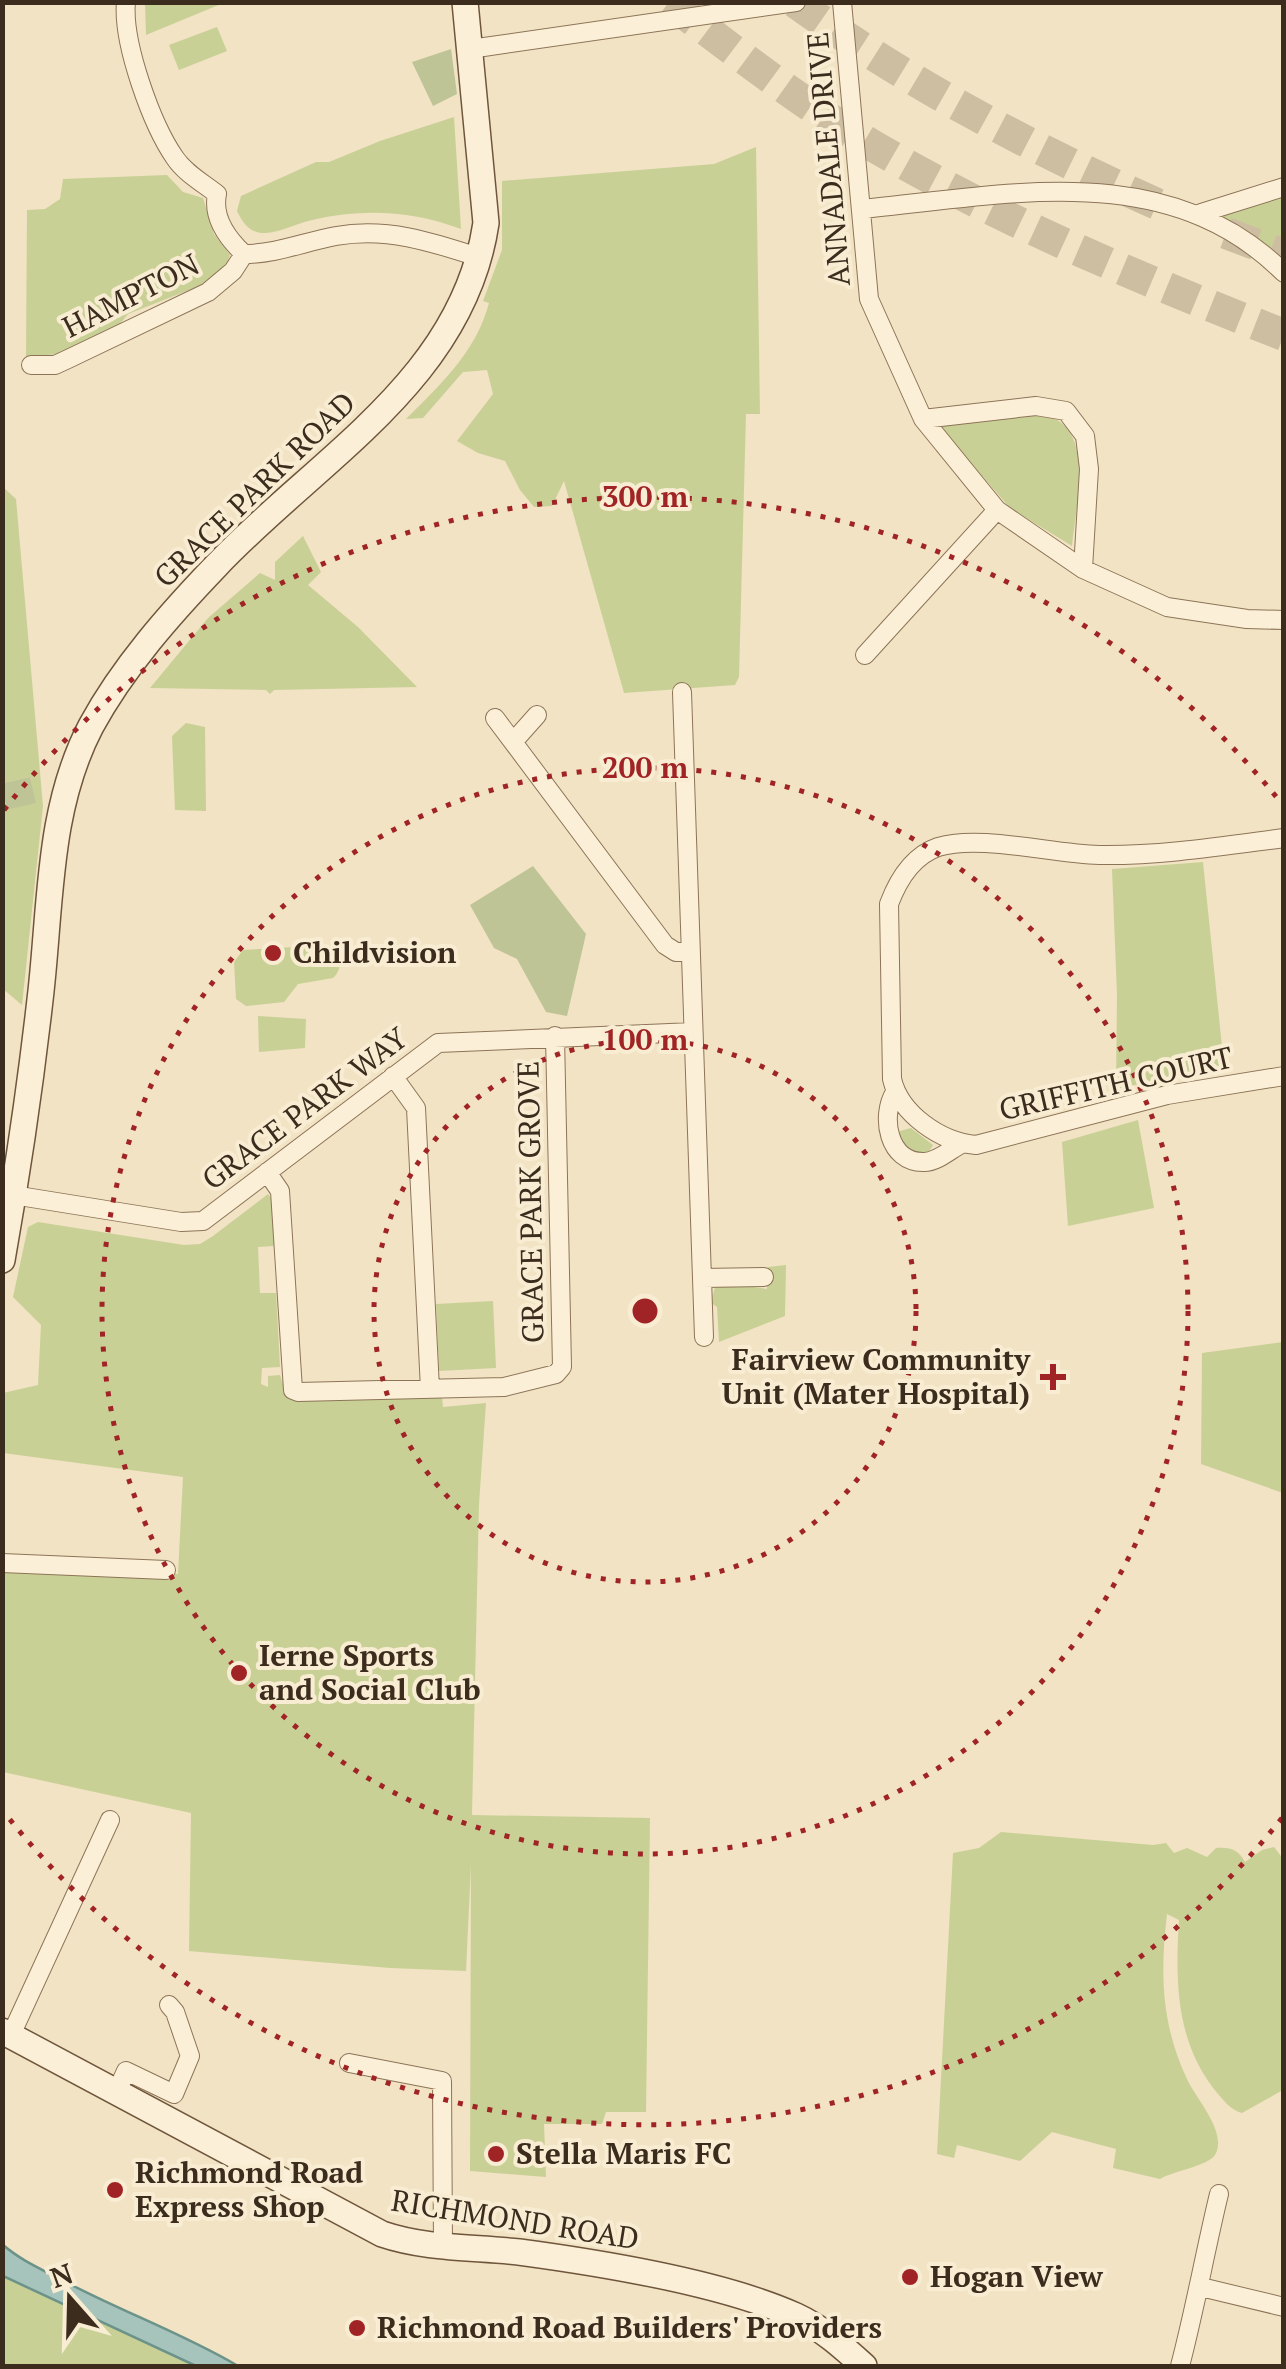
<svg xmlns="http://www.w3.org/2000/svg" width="1286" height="2369" viewBox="0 0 1286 2369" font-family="'PT Serif',serif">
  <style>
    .green { fill: #c9d096 }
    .cemetery { fill: #bfc496 }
    .water { fill: #a6c4bb; stroke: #6b9389; stroke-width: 2.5 }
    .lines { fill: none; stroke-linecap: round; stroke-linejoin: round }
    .highway-tunnel { stroke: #cdbea2; stroke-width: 32; stroke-dasharray: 32 16; stroke-linecap: butt }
    .street-casing { stroke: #8d7458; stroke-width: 20 }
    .secondary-casing { stroke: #6f553c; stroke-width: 28 }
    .street { stroke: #fbf0d7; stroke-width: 18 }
    .secondary { stroke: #fbf0d7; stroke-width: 25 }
    .ring { fill: none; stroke: #a02425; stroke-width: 5; stroke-dasharray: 5 10 }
    .poi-dot { fill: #a02425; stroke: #f8edd3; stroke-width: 4 }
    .labels { text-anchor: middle; stroke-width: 8; stroke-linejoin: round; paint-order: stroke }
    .street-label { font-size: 30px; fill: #3c2c1d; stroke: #f8edd3 }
    .poi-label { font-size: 30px; font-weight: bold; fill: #3c2c1d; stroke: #f8edd3; text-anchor: start }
    .centre { fill: #a02425; stroke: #f8edd3; stroke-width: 5 }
    .ring-label { font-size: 30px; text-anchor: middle; font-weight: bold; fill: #a02425; stroke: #f8edd3; stroke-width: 8; stroke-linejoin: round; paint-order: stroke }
  </style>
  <rect width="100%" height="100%" fill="#f1e3c3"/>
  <!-- green -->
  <path class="green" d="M220,2L221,4L146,35L145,3Z
    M217,27L227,51L179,70L169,45Z
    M454,117L461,229C412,211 364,208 312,220C297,223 282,232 266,233C251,234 243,224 237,211L241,196L316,162H329L380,141Z
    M756,147L760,414H746L739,677L735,685L624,693L564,481L552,506L534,507L520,490L505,461L478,453L457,441L493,394L487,370L463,372L423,418L406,419C441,384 476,352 489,303L483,301L502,250V181L714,164Z
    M167,175L183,192L203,198L214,234L230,255L225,268L202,285L128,314L119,325L58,354L26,357L27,210L45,209L60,199L63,179Z
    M1283,195V261L1253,235L1219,215Z
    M1026,415C1035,416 1049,416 1057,420C1093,440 1075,512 1072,546L1010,508L938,425Z
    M2,486L16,499L43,806L22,1005L3,989V808L35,803L30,777L3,783Z
    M303,536L321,572L308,585L358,627L417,687L274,690L270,694L266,690L150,688L208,618L260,573L275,580V562Z
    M186,723L205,727L206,811L175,810L172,736Z
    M1203,862L1224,1066L1116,1089L1117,995L1112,869Z
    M330,945C341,953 344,968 333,978L298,984L284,1002L246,1006L236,999L234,962L243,950Z
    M258,1016L306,1019L305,1048L259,1052Z
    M1138,1120L1154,1208L1068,1226L1062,1142Z
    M911,1128L933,1145L928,1153L915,1152L900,1141V1131Z
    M268,1194L274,1202V1246L258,1247L260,1293H276L280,1367L262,1368L261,1384L268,1387V1376L280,1375L286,1394L442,1396L443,1407L486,1403L479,1504L472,1815L650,1818L646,2112H606L602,2124H544L546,2177L470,2171L471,1865L466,1971L390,1968L189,1951L191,1813L3,1772V1569L178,1574L183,1477L3,1453V1393L38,1385L41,1325L13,1297L28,1227L38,1222L184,1245L200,1244L213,1236Z
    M786,1265L785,1316L719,1342L717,1307L711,1303L715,1287L726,1283L767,1289L768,1267Z
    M493,1301L496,1368L439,1371L436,1304Z
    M1283,1342H1284L1283,1493L1201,1464L1202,1353Z
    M1001,1832L1153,1845L1166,1843L1174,1853L1187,1848L1207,1857L1216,1848C1230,1847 1238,1849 1245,1862L1262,1850L1274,1847L1284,1860L1283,2090L1242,2113C1231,2110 1226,2103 1218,2094C1176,2044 1175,1983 1179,1920L1167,1914C1160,1972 1161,2024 1187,2079C1196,2099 1228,2132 1215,2155C1208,2166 1173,2171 1160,2179L1113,2168L1116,2149L1052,2132L1020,2161L957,2145L954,2158L937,2154L953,1853L979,1848Z
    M2,2276L196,2366H3Z"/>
  <!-- cemetery -->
  <path class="cemetery" d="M451,49L457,94L433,106L412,62Z
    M30,777L36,803L6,810L3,783Z
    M533,866L586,934L567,1016L546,1012L517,959L494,948L470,905Z"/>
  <!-- water -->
  <path class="water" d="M2,2244C20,2260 41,2269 62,2280C120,2311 182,2333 238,2366H196L3,2276Z"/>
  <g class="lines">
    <!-- highway-tunnel -->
    <path class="highway-tunnel" d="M669,2C736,52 803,105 875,147C1005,223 1144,280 1284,335
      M795,2C908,83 1031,148 1157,204
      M1226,233L1284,255"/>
    <defs>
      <path id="street" d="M126,2C122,43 152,125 175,158C185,173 203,183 217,194C212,218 227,238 244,254
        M842,2L869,299L923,419L997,510L1083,569L1167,607L1247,619L1284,620
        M470,49L796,2
        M861,209C1007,195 1168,157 1284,273
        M1201,213L1284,187
        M31,365H55L68,359L208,292L233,271L244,254C276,254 304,242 336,236C388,227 432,242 481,258
        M923,419L1036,406L1066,411L1085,436L1089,469L1083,569
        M865,655L997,510
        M682,692L704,1337
        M495,718L665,945L676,952H689
        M513,742L537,715
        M1284,838C1223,846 1160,856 1099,855C1052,854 979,834 938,847C912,856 898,880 889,904L892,1079C900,1114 941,1142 976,1145L1167,1095L1284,1076
        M393,1076L416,1108L430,1389
        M895,1092C880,1116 888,1163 924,1162C937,1162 950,1150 961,1144
        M267,1172L280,1191L293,1390L298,1392L504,1387L556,1374L562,1367L555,1036
        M13,1195L181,1222L203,1221L438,1043L693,1032
        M702,1278L764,1277
        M2,1563L166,1570
        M11,2035L110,1820
        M349,2063L442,2081L443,2248
        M117,2091L126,2071L174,2094L190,2056L175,2012L169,2005
        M1201,2287L1284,2307
        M1180,2366C1195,2309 1205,2252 1219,2194"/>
      <path id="secondary" d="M2,1260C18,1170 31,1081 41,991C51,901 48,808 91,726C123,667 170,614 216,566C316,460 463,380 486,223L465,2
        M2,2031L382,2234C426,2249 473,2247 519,2252C601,2263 721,2282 796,2316C822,2328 843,2347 864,2366"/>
    </defs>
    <!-- street casing -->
    <use href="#street" class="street-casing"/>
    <!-- secondary casing -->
    <use href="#secondary" class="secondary-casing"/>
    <!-- street -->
    <use href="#street" class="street"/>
    <!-- secondary -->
    <use href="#secondary" class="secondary"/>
  </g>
  <!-- distance rings -->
  <g class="ring">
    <circle cx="645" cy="1311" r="271"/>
    <circle cx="645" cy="1311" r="543"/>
    <path d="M1282 1818A814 814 0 0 1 4 1812M4 810A814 814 0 0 1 1282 804"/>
  </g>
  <!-- markers -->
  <g class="poi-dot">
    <circle cx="273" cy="953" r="10"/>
    <path d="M1048 1362h10v10h10v10h-10v10h-10v-10h-10v-10h10z"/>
    <circle cx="239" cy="1673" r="10"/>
    <circle cx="496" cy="2154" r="10"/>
    <circle cx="115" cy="2190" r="10"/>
    <circle cx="910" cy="2277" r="10"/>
    <circle cx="357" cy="2328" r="10"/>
  </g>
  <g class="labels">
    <!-- street labels -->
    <g class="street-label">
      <text transform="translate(829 159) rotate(-95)" y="10">ANNADALE DRIVE</text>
      <text transform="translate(131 296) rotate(-27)" y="10">HAMPTON</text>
      <text transform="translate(255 490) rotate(-44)" y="10">GRACE PARK ROAD</text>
      <text transform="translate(1116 1084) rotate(-13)" y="10">GRIFFITH COURT</text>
      <text transform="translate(305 1109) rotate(-37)" y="10">GRACE PARK WAY</text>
      <text transform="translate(531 1202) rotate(-91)" y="10">GRACE PARK GROVE</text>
      <text transform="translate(515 2220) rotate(9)" y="10">RICHMOND ROAD</text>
    </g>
    <!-- poi labels -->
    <g class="poi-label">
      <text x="293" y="963">Childvision</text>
      <text x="1030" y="1370" text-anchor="end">Fairview Community<tspan x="1030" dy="34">Unit (Mater Hospital)</tspan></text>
      <text x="259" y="1666">Ierne Sports<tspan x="259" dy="34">and Social Club</tspan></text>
      <text x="516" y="2164">Stella Maris FC</text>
      <text x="135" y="2183">Richmond Road<tspan x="135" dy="34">Express Shop</tspan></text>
      <text x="930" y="2287">Hogan View</text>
      <text x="377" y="2338">Richmond Road Builders' Providers</text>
    </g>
  </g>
  <circle cx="645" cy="1311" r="15" class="centre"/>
  <g class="ring-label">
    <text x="645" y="507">300 m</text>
    <text x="645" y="778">200 m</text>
    <text x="645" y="1050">100 m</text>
  </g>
  <!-- border -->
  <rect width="1286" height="2369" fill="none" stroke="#3c2c1d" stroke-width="10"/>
  <!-- north arrow -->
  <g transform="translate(70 2299) rotate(340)" stroke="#f8edd3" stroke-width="8" paint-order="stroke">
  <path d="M0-8L18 38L0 25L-18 38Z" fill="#3c2c1d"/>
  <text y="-15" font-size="28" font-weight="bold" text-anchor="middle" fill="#3c2c1d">N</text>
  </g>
</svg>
